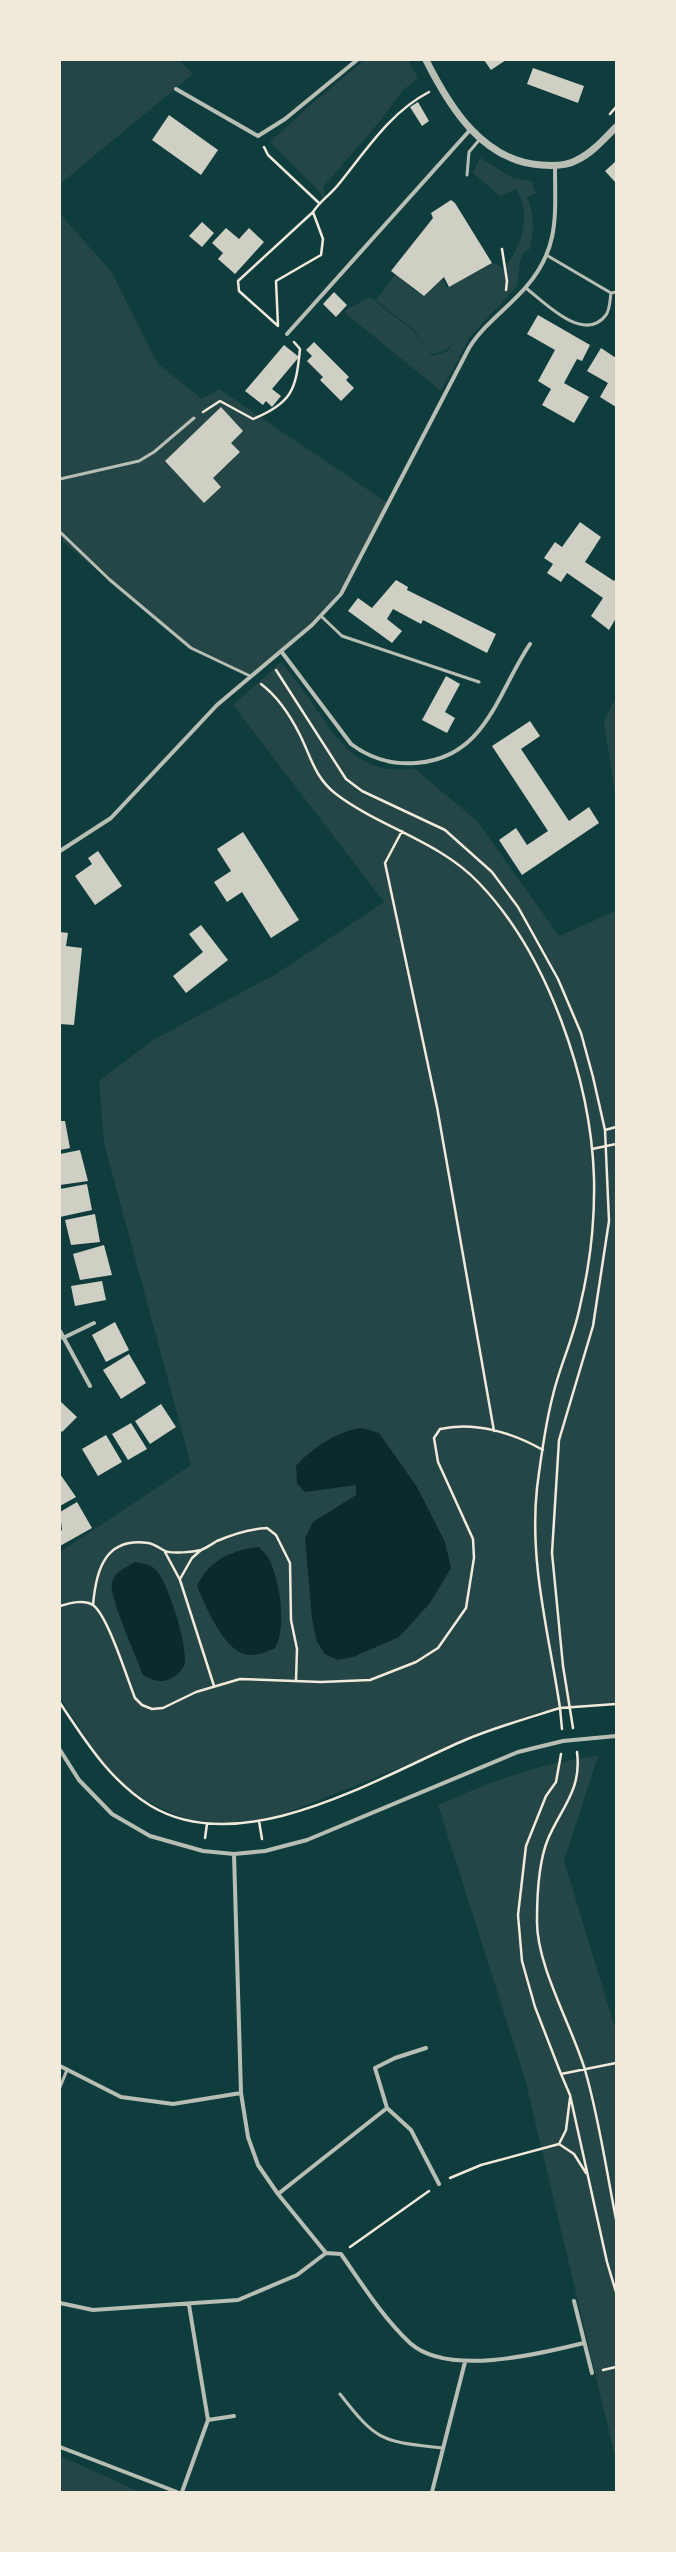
<svg xmlns="http://www.w3.org/2000/svg" width="676" height="2552" viewBox="0 0 676 2552" font-family="'PT Sans',sans-serif">
  <style>
    .green { fill: #244646 }
    .water { fill: #0a2a2b }
    .building { fill: #cfcfc3 }
    .lines { fill: none; stroke-linecap: round; stroke-linejoin: round }
    .path { stroke: #f1e9da; stroke-width: 2.5 }
    .service { stroke: #b8beb3; stroke-width: 3 }
    .minor { stroke: #b8beb3; stroke-width: 4 }
    .tertiary { stroke: #b8beb3; stroke-width: 7 }
  </style>
  <rect width="100%" height="100%" fill="#0f3d3e"/>
  <!-- green -->
  <path class="green" d="M60,60H179L193,74L60,184Z
    M364,60H408L418,78L402,91L380,121L323,187L326,197L323,200L319,191L270,142L308,107Z
    M480,158L513,178L531,181L536,193L527,197C535,217 534,227 530,249L524,252L520,260L517,286L470,337L441,391L345,313L346,310L370,297L413,331L433,356L448,351L453,343L446,350L434,354L427,349L414,330L376,300L396,273L411,288L424,296L444,277L442,279L447,288L494,263L503,268C522,250 532,212 516,189L500,196L473,173Z
    M60,214L111,271L158,364L202,399L219,389L389,504L332,604L250,676L186,645L60,539Z
    M281,662C291,675 302,688 311,701C337,740 361,778 414,768L478,822L559,936L616,911V1704L560,1708L482,1735L281,1815L254,1821L219,1824L184,1818L154,1805L127,1787L100,1759L60,1698V1552L191,1465L104,1143L99,1081L153,1040L276,974L384,902L233,705Z
    M616,697V801L604,721Z
    M598,1756L564,1861L616,2031V2461L525,2079L438,1805C492,1781 539,1763 598,1756Z
    M60,2456L140,2492H60Z"/>
  <!-- water -->
  <path class="water" d="M362,1428L379,1433L417,1487L445,1542L451,1568L430,1603L399,1637L353,1657L337,1660L325,1654L317,1642L312,1619L305,1538L313,1522L356,1495V1485L305,1492L297,1484L296,1466C312,1448 337,1431 362,1428Z
    M259,1547C262,1551 267,1555 269,1559C280,1581 287,1626 275,1648C268,1651 260,1655 251,1655C225,1655 206,1607 197,1586C209,1561 231,1550 259,1547Z
    M135,1562C142,1563 149,1564 155,1569C167,1578 190,1651 184,1665C182,1671 177,1675 172,1678C161,1684 153,1680 143,1675C137,1658 108,1595 112,1582C115,1571 127,1567 135,1562Z"/>
  <!-- building -->
  <path class="building" d="M484,60H506L491,70Z
    M533,68L584,86L578,103L527,84Z
    M418,102L429,121L422,126L410,107Z
    M169,115L218,150L201,175L152,140Z
    M616,161V183L605,171Z
    M451,200L455,203L492,263L449,287L444,277L424,296L391,271L433,218L431,213Z
    M202,222L214,233L202,247L189,236Z
    M226,228L239,239L249,228L264,242L235,274L218,259L223,253L212,243Z
    M334,292L347,305L336,317L323,304Z
    M538,315L590,345L582,361L577,359L564,383L589,397L574,423L542,405L551,389L538,381L555,350L527,334Z
    M314,342L349,377L346,380L354,388L341,401L320,380L323,377L307,361L312,356L306,350Z
    M284,345L299,357L272,389L281,396L272,407L266,401L263,405L245,391Z
    M601,348L616,358V407L600,397L608,383L587,371Z
    M221,407L243,431L231,443L240,452L213,478L221,487L204,503L165,461Z
    M580,522L601,537L585,562L614,581L616,578V618L609,630L591,616L603,598L567,573L561,582L547,573L553,564L544,558L555,542L562,547Z
    M396,580L408,587L407,590L496,634L487,653L423,620L421,624L393,609L387,619L402,631L392,643L348,611L358,598L372,608Z
    M446,676L460,684L445,712L455,718L447,733L422,720Z
    M530,721L540,736L521,749L569,821L589,807L599,823L522,875L499,840L516,828L527,845L548,831L492,746Z
    M243,832L299,920L271,938L242,892L227,902L214,882L231,871L217,849Z
    M98,851L122,886L95,905L75,876L92,864L88,858Z
    M201,925L228,960L186,993L173,976L203,952L189,934Z
    M60,932L68,933L66,946L82,948L74,1025L60,1024Z
    M60,1121H65L70,1148L60,1150Z
    M80,1150L88,1181L60,1185V1154Z
    M87,1184L92,1210L60,1217V1189Z
    M95,1214L100,1242L71,1245L65,1220Z
    M104,1245L112,1275L80,1280L73,1254Z
    M102,1281L106,1300L75,1306L71,1286Z
    M115,1322L129,1350L106,1362L92,1335Z
    M129,1354L146,1383L121,1399L103,1370Z
    M60,1401L77,1417L62,1432L60,1430Z
    M161,1404L176,1427L150,1444L135,1421Z
    M131,1423L147,1449L128,1460L112,1434Z
    M106,1435L122,1462L98,1476L82,1449Z
    M60,1474L76,1497L60,1506Z
    M77,1502L92,1528L60,1546V1531L62,1530L60,1512Z"/>
  <g class="lines">
    <!-- path -->
    <path class="path" d="M610,114L616,107
      M264,147L268,155L319,203
      M502,249L507,281L506,290
      M277,325L239,291L238,281L313,212
      M278,326L276,281L321,255L323,239L313,212C320,201 330,195 338,185C365,152 390,112 429,92
      M203,412L220,401L253,419C292,403 296,390 300,349L294,342
      M276,670L346,779L362,791L445,830L492,872L518,907L558,979L581,1033L593,1077L605,1130L609,1221L593,1326L559,1440L552,1553L563,1666L573,1728
      M261,684C277,696 291,717 300,735C311,757 315,778 336,794C381,828 439,841 479,883C548,955 591,1080 594,1178C595,1221 590,1265 580,1306C574,1337 560,1365 553,1395C545,1425 541,1457 537,1488C529,1563 549,1634 560,1708L616,1704
      M402,831L385,863L437,1107L494,1431
      M605,1130L616,1127
      M592,1149L616,1144
      M165,1552L180,1580L214,1686
      M180,1579L192,1558L201,1550
      M93,1605C96,1570 105,1537 148,1543C155,1544 159,1548 165,1551C171,1554 193,1552 201,1550C206,1548 212,1544 217,1541C233,1534 248,1529 267,1528L276,1535L290,1563L291,1620L297,1649L296,1680
      M60,1606C70,1603 84,1599 93,1605C108,1616 127,1678 135,1698L142,1705L152,1709L163,1708L196,1692L240,1679L321,1682L370,1680L416,1662L438,1648L466,1608L474,1558L473,1539L438,1462L434,1438L440,1429C475,1421 513,1433 543,1450
      M60,1703C86,1742 110,1781 151,1806C243,1861 379,1777 465,1740C496,1727 528,1718 560,1708L562,1729
      M577,1752C582,1790 561,1808 548,1839C538,1863 537,1895 537,1920C536,1965 572,2026 585,2070C599,2118 606,2169 616,2219
      M561,1754L556,1782L546,1796L526,1846L518,1915L522,1961L535,2007L561,2074L616,2063
      M259,1821L262,1839
      M205,1838L207,1824
      M561,2074L570,2095L607,2262L616,2292
      M559,2144L566,2130L570,2098
      M450,2178L481,2165L559,2144L574,2154L586,2173
      M350,2247L429,2191
      M603,2370L616,2367"/>
    <!-- service -->
    <path class="service" d="M467,175L469,152L480,139
      M548,256L611,293L616,292
      M526,288C545,303 584,344 606,315C610,310 610,299 611,293
      M60,479L139,461L154,452L194,418
      M60,532L110,580L191,648L250,676
      M321,616L342,636L479,682
      M60,2087L67,2070
      M340,2394C378,2443 382,2441 442,2448"/>
    <!-- minor -->
    <path class="minor" d="M176,89L258,136L285,119L357,60
      M287,334L470,130
      M281,651L351,744C371,759 391,765 416,763C486,758 497,693 530,644
      M60,851L111,818L217,705L312,625L341,594L469,348C484,324 508,308 526,287C560,248 555,215 555,166
      M60,1331L90,1386
      M63,1338L94,1323
      M60,1750L79,1780L112,1814L150,1836L203,1851L234,1854L265,1851L307,1840L518,1752L563,1741L616,1736
      M234,1854L241,2093L248,2137L258,2165L278,2194L326,2253L341,2254C362,2284 383,2318 410,2343C448,2377 539,2354 584,2343
      M60,2066L121,2097L173,2104L241,2093
      M387,2108L411,2130L439,2184
      M278,2194L387,2108L375,2068L395,2058L426,2048
      M574,2301L592,2373
      M60,2303L93,2310L238,2300L297,2275L326,2253
      M189,2305L208,2420L234,2416
      M60,2447L177,2492
      M182,2492L208,2420
      M432,2492L465,2362"/>
    <!-- tertiary -->
    <path class="tertiary" d="M426,60C450,108 483,161 541,165C553,166 567,166 577,160C592,153 604,139 616,127"/>
  </g>
  <!-- border -->
  <rect width="676" height="2552" fill="none" stroke="#f1e9da" stroke-width="122"/>
</svg>
